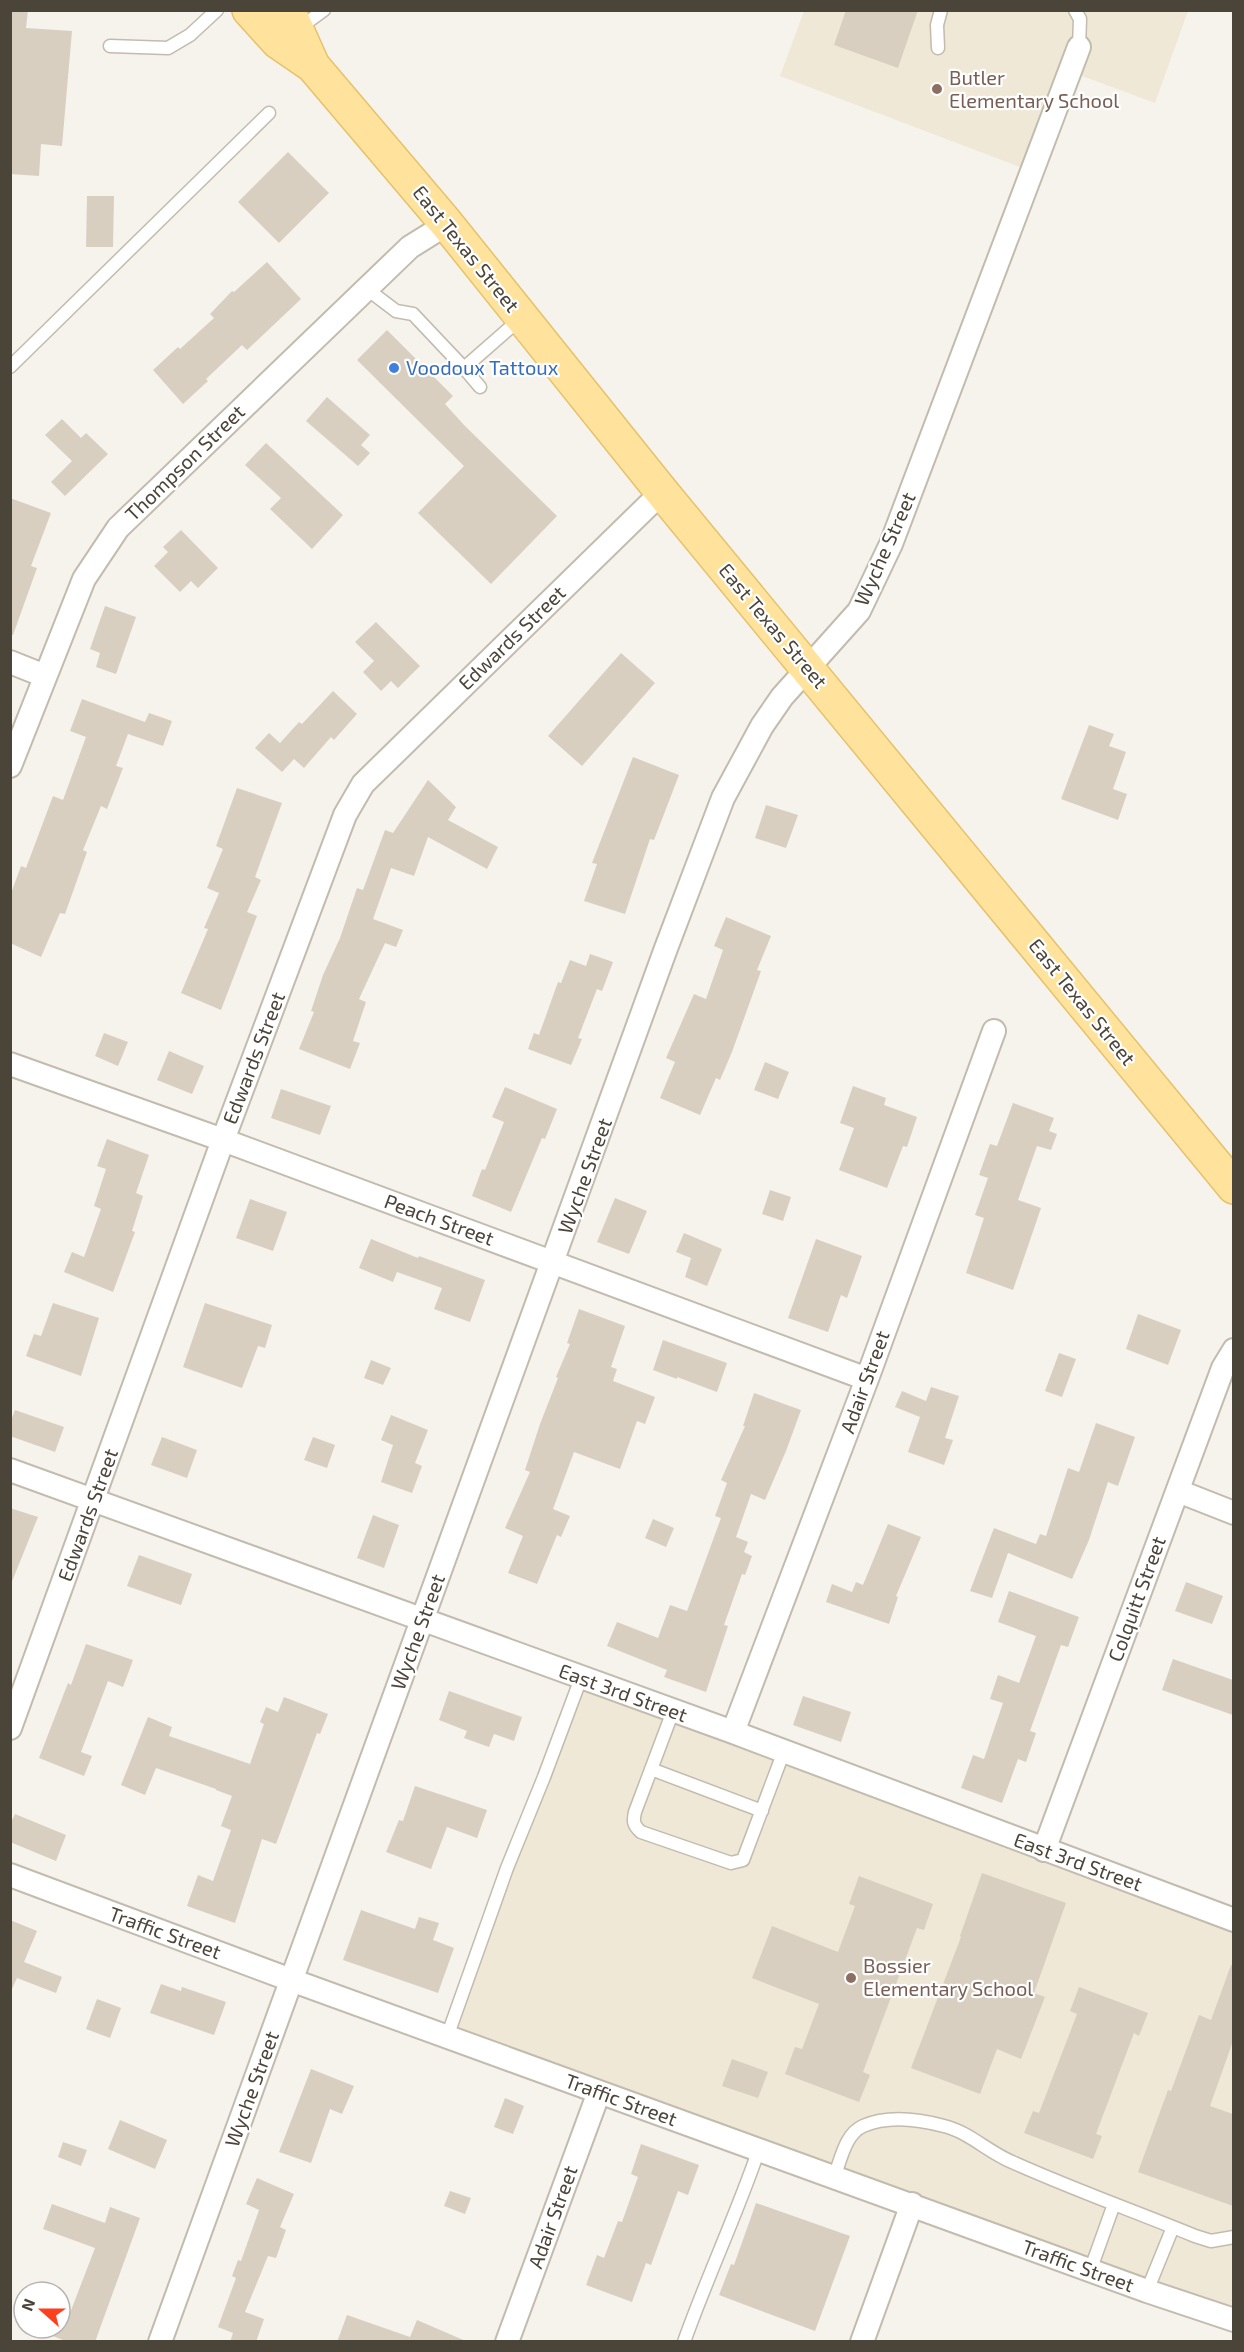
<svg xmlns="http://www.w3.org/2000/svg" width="1244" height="2352" viewBox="0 0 1244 2352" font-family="'Exo 2',sans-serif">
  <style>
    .education { fill: #efe8d6 }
    .building { fill: #d8cfc1 }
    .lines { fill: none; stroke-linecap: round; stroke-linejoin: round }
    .service-casing { stroke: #c2bbae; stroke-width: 15 }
    .minor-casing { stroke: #c2bbae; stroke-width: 26 }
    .primary-casing { stroke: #e6c16a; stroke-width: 36 }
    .service { stroke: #fff; stroke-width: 12 }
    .minor { stroke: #fff; stroke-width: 22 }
    .primary { stroke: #ffe39c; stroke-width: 33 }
    .education-dot { fill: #8d6e63; stroke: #fff; stroke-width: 2 }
    .shop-dot { fill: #3f7fe0; stroke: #fff; stroke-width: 2 }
    .labels { text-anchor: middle; stroke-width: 4.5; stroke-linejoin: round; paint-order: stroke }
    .education-label { font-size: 20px; fill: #785e54; stroke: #fff; text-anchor: start }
    .street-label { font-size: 20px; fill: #4b4439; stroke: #fff }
    .shop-label { font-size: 20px; fill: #366cbe; stroke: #fff; text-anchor: start }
  </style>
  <rect width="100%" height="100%" fill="#f6f3ec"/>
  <!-- education -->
  <path class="education" d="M804,11H1188L1155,103L1066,70L1028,170L780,76Z
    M581,1678L1233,1920V2320L447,2037Z"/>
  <!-- building -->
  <path class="building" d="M10,10H28L26,28L72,31L62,146L41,144L39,176L10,174Z
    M846,10H918L898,68L834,45Z
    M288,152L329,193L279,243L238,202Z
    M87,196H114L113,247H86Z
    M267,262L301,299L247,350L242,345L206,379L208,381L183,404L153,370L178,347L180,349L214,318L210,314L232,291L234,292Z
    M387,330L453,396L445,404L465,426L557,516L491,584L418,513L464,466L357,360Z
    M327,397L370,435L361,445L370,453L358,466L306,421Z
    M62,419L81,438L86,433L108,454L65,496L51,482L72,461L45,435Z
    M266,443L343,515L312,549L270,509L281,498L245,465Z
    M10,498L51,513L31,566L37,568L13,635H10Z
    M181,530L218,568L198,588L191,581L180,592L154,566L168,552L163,547Z
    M105,606L136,617L116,674L96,667L100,653L90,649Z
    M376,622L420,666L398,688L391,681L381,691L363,672L374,661L355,642Z
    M621,653L655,683L582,766L548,736Z
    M333,691L357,714L334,740L331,737L304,768L294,759L282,772L255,748L269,733L280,743L299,722L302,724Z
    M82,699L145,722L149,713L172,721L163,746L128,734L116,766L123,768L107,809L101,806L83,850L87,852L65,914L60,913L41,957L10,943V896L21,866L26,868L53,796L63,800L86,737L70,731Z
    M1089,725L1114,734L1109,746L1126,752L1113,789L1127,794L1118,820L1061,799Z
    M633,757L679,775L654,840L650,839L625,914L584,901L597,864L592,863Z
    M428,780L456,807L448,820L498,847L487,869L428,837L414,876L391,868L373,919L403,930L396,947L385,943L359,999L366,1002L353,1041L360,1043L350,1069L299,1049L314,1012L311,1011L323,975L340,938L357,888L363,890L385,830L393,833Z
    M237,788L282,803L255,877L261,880L247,912L257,916L221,1010L181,993L208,929L204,928L219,893L207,888L223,849L216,846Z
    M766,805L798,815L786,848L755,838Z
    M726,917L771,936L757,970L761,971L732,1052L720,1080L716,1078L700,1115L660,1098L675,1062L666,1058L694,994L706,999L723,950L714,946Z
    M590,954L613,962L602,991L597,989L578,1038L582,1039L571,1065L528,1049L534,1033L539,1035L558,982L561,983L570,960L586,966Z
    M104,1033L128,1042L118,1066L95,1056Z
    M169,1051L204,1066L192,1094L157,1080Z
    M765,1062L789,1072L778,1099L754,1090Z
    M853,1086L886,1098L884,1105L917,1117L907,1147L903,1146L887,1188L839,1170L854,1128L840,1123Z
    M505,1087L557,1109L545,1139L542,1138L511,1212L472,1196L482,1169L485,1170L504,1122L492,1117Z
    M281,1089L331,1106L320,1135L271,1118Z
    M1013,1103L1054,1118L1049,1131L1057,1134L1051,1150L1037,1146L1018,1200L1041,1208L1013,1290L966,1273L984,1218L975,1215L988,1178L979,1175L990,1144L997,1146Z
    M107,1139L149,1155L136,1193L143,1196L132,1231L135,1232L113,1292L64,1272L72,1252L84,1257L101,1209L94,1206L106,1169L97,1166Z
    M770,1190L791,1197L783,1221L762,1214Z
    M615,1198L647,1211L629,1254L597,1242Z
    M250,1199L287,1212L273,1251L236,1238Z
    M684,1233L722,1249L707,1286L685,1277L691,1258L676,1252Z
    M371,1239L418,1258L419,1256L485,1280L470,1322L434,1309L442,1288L397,1272L393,1282L359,1268Z
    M816,1239L862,1256L847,1298L841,1295L828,1332L788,1318Z
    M53,1303L99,1318L81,1376L26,1356L34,1334L41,1336Z
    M205,1303L272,1325L265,1348L258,1346L242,1388L183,1367Z
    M579,1309L625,1326L611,1367L617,1369L613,1381L655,1397L645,1424L637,1421L620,1469L574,1452L553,1509L570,1516L561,1537L557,1535L537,1584L508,1573L523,1536L505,1528L530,1472L525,1470L540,1424L558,1378L556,1377L570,1344L567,1343Z
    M1138,1314L1181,1330L1168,1365L1126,1349Z
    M663,1340L727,1363L717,1392L677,1377V1379L653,1370Z
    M1059,1353L1076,1359L1062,1397L1045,1391Z
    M371,1360L391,1368L383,1385L364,1378Z
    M931,1387L959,1396L945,1438L953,1440L944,1465L908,1452L920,1417L895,1407L902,1391L926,1401Z
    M754,1393L801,1410L786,1451L765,1500L751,1494L736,1537L748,1542L744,1552L752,1556L745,1575L742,1574L724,1625L728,1626L706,1692L664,1677L667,1670L607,1646L617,1622L658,1638L670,1605L687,1611L721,1518L715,1516L727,1483L721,1480L745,1426H743Z
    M15,1410L64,1427L55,1452L10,1436V1423Z
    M391,1415L428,1430L415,1463L422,1466L412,1493L381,1482L393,1445L381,1440Z
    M1096,1423L1135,1437L1118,1486L1108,1482L1089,1540L1072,1579L1008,1553L992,1598L970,1591L994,1528L1036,1544L1040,1534L1046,1536L1068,1468L1079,1472Z
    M162,1437L197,1450L187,1478L151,1465Z
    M313,1437L335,1445L327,1468L304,1460Z
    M10,1508L38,1517L11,1584H10Z
    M373,1515L399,1525L384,1568L357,1558Z
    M653,1519L674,1528L666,1547L645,1538Z
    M888,1524L921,1537L896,1596L898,1597L889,1624L826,1602L832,1584L852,1592L856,1582L863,1585Z
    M139,1555L192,1574L181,1605L127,1586Z
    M1186,1582L1223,1596L1212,1624L1175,1611Z
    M1009,1591L1079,1617L1068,1647L1061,1645L1030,1731L1036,1733L1026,1762L1018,1759L1002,1803L961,1788L973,1755L984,1759L1003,1703L990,1699L998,1675L1019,1683L1036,1636L998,1622Z
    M86,1644L133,1660L123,1687L108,1681L81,1752L92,1756L84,1776L39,1758L68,1683L71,1685Z
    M1173,1659L1233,1680V1715L1162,1690Z
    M449,1691L522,1717L514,1741L494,1734L489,1747L464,1738L467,1731L439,1720Z
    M803,1696L851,1712L841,1742L793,1725Z
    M284,1697L328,1714L320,1734L317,1733L276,1844L262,1839L235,1923L187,1906L198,1875L213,1881L231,1830L221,1826L232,1796L216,1790V1789L156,1768L145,1795L121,1785L148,1717L172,1727L169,1736L250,1764L264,1724L260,1722L266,1707L278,1712Z
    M415,1786L487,1810L477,1838L447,1827L431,1869L386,1852L399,1820L403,1821Z
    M15,1814L66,1835L56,1861L10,1842V1824Z
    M982,1873L1066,1903L1034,1993L1045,1997L1021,2059L997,2049L980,2094L911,2068L961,1937L960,1936Z
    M859,1876L933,1904L924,1930L917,1928L863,2072L870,2075L859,2102L785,2074L795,2047L802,2049L819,2004L752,1978L772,1926L838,1952L855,1906L849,1904Z
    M361,1910L415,1929L419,1917L439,1923L433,1940L454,1948L438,1993L343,1960Z
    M10,1920L37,1931L24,1962L62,1977L56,1993L17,1978L10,1993Z
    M1231,1965H1233V2041L1210,2106L1233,2114V2206L1138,2172L1168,2090L1171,2091L1199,2015L1211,2020Z
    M161,1984L181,1991L182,1987L226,2002L214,2035L150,2013Z
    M1079,1987L1148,2013L1139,2036L1134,2033L1096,2134L1102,2136L1093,2159L1024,2133L1033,2111L1039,2113L1077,2014L1070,2011Z
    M97,1999L121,2008L110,2038L86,2029Z
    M732,2059L768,2072L758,2098L722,2086Z
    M311,2069L354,2086L342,2114L330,2109L311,2163L279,2152Z
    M505,2098L524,2106L513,2134L494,2127Z
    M120,2120L167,2140L155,2169L108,2149Z
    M63,2142L87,2150L81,2166L58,2157Z
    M641,2144L699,2165L688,2195L678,2191L651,2265L646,2263L632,2302L586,2285L597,2255L604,2258L618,2221L622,2222L638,2177L631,2174Z
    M257,2178L294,2194L280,2227L286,2230L276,2258L268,2256L245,2312L264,2319L256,2342H230L233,2333L218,2327L236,2278L232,2276L238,2260L241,2261L259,2210L246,2204Z
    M450,2191L471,2198L465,2214L444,2206Z
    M756,2203L850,2236L815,2331L719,2295L731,2264L734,2265Z
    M52,2204L105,2223L110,2207L140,2218L95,2342H68L53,2336L56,2328H60L62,2310L70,2313L95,2248L43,2229Z
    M347,2315L410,2337L417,2320L468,2342H337Z"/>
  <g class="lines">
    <defs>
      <path id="service" d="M1075,10L1080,19L1079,47
        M298,29L324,10
        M110,46L168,48L190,35L217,10
        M938,48L937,25L941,10
        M367,289L396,311L413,314L464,368L521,318
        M10,367L269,113
        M464,368L480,387
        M673,1711L635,1812C633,1821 633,1825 641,1832L731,1863L743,1860L784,1751
        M651,1769L762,1811
        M447,2037L507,1868L544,1777L581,1678
        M834,2177C841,2160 845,2134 863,2126C888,2115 918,2119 944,2126C969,2132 988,2152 1012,2162C1072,2189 1134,2211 1195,2236L1211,2241L1234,2237
        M1090,2271L1114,2204
        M1147,2291L1173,2227
        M684,2342C707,2277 737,2214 759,2149"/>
      <path id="minor" d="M10,662L45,676
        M10,766L84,579L118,528L410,247L447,224
        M10,1064L223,1140L867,1379
        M10,1470L733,1732L1234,1920
        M1178,1491L1234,1513
        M10,1728L223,1140L345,815L363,784L662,492
        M733,1732L867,1379L994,1031
        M1044,1850L1223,1368L1234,1350
        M10,1875L291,1980L1147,2291L1234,2320
        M160,2342L665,951L723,798L762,726L782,697L859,611L891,544L1079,47
        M507,2342L599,2092
        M862,2342L912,2204"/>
      <path id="primary" d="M249,10L278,42L313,66L447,224L662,492L1234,1187
        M288,10L313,66"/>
    </defs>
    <!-- service casing -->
    <use href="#service" class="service-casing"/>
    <!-- minor casing -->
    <use href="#minor" class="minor-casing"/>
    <!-- primary casing -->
    <use href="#primary" class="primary-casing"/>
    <!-- service -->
    <use href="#service" class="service"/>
    <!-- minor -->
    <use href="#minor" class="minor"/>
    <!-- primary -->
    <use href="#primary" class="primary"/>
  </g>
  <!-- markers -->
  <g class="education-dot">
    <circle cx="937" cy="89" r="6"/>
    <circle cx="851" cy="1978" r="6"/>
  </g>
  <circle class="shop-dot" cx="394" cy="368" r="6"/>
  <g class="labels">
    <!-- education labels -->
    <g class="education-label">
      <text x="949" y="85">Butler<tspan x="949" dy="23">Elementary School</tspan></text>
      <text x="863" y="1973">Bossier<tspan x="863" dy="23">Elementary School</tspan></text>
    </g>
    <!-- street labels -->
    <g class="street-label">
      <text transform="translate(466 249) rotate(51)" y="7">East Texas Street</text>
      <text transform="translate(185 463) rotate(-44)" y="7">Thompson Street</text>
      <text transform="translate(885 549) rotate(-66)" y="7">Wyche Street</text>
      <text transform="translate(773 626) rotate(50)" y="7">East Texas Street</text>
      <text transform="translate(512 638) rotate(-44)" y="7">Edwards Street</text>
      <text transform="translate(1082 1002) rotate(51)" y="7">East Texas Street</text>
      <text transform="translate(254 1058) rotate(-69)" y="7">Edwards Street</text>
      <text transform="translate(585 1176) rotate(-70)" y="7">Wyche Street</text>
      <text transform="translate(439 1220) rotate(20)" y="7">Peach Street</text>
      <text transform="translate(865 1382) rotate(-70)" y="7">Adair Street</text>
      <text transform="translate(88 1515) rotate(-70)" y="7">Edwards Street</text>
      <text transform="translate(1137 1599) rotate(-70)" y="7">Colquitt Street</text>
      <text transform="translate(418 1632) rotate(-70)" y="7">Wyche Street</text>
      <text transform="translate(623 1693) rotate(20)" y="7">East 3rd Street</text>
      <text transform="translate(1078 1862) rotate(20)" y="7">East 3rd Street</text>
      <text transform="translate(165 1933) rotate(20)" y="7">Traffic Street</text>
      <text transform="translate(252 2089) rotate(-70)" y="7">Wyche Street</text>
      <text transform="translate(621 2100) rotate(20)" y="7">Traffic Street</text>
      <text transform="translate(553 2217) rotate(-70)" y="7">Adair Street</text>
      <text transform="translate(1078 2266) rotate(20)" y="7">Traffic Street</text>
    </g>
    <!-- shop labels -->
    <g class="shop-label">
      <text x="406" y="375">Voodoux Tattoux</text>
    </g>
  </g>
  <!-- border -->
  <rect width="1244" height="2352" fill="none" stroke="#4b4439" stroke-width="24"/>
  <!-- north arrow -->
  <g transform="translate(42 2310) rotate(291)"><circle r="28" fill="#ffffff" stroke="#b7b4b0" stroke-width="1.5"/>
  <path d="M0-4.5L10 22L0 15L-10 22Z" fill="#fc3f1d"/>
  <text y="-9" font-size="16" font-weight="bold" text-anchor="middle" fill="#4b4439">N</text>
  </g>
</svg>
